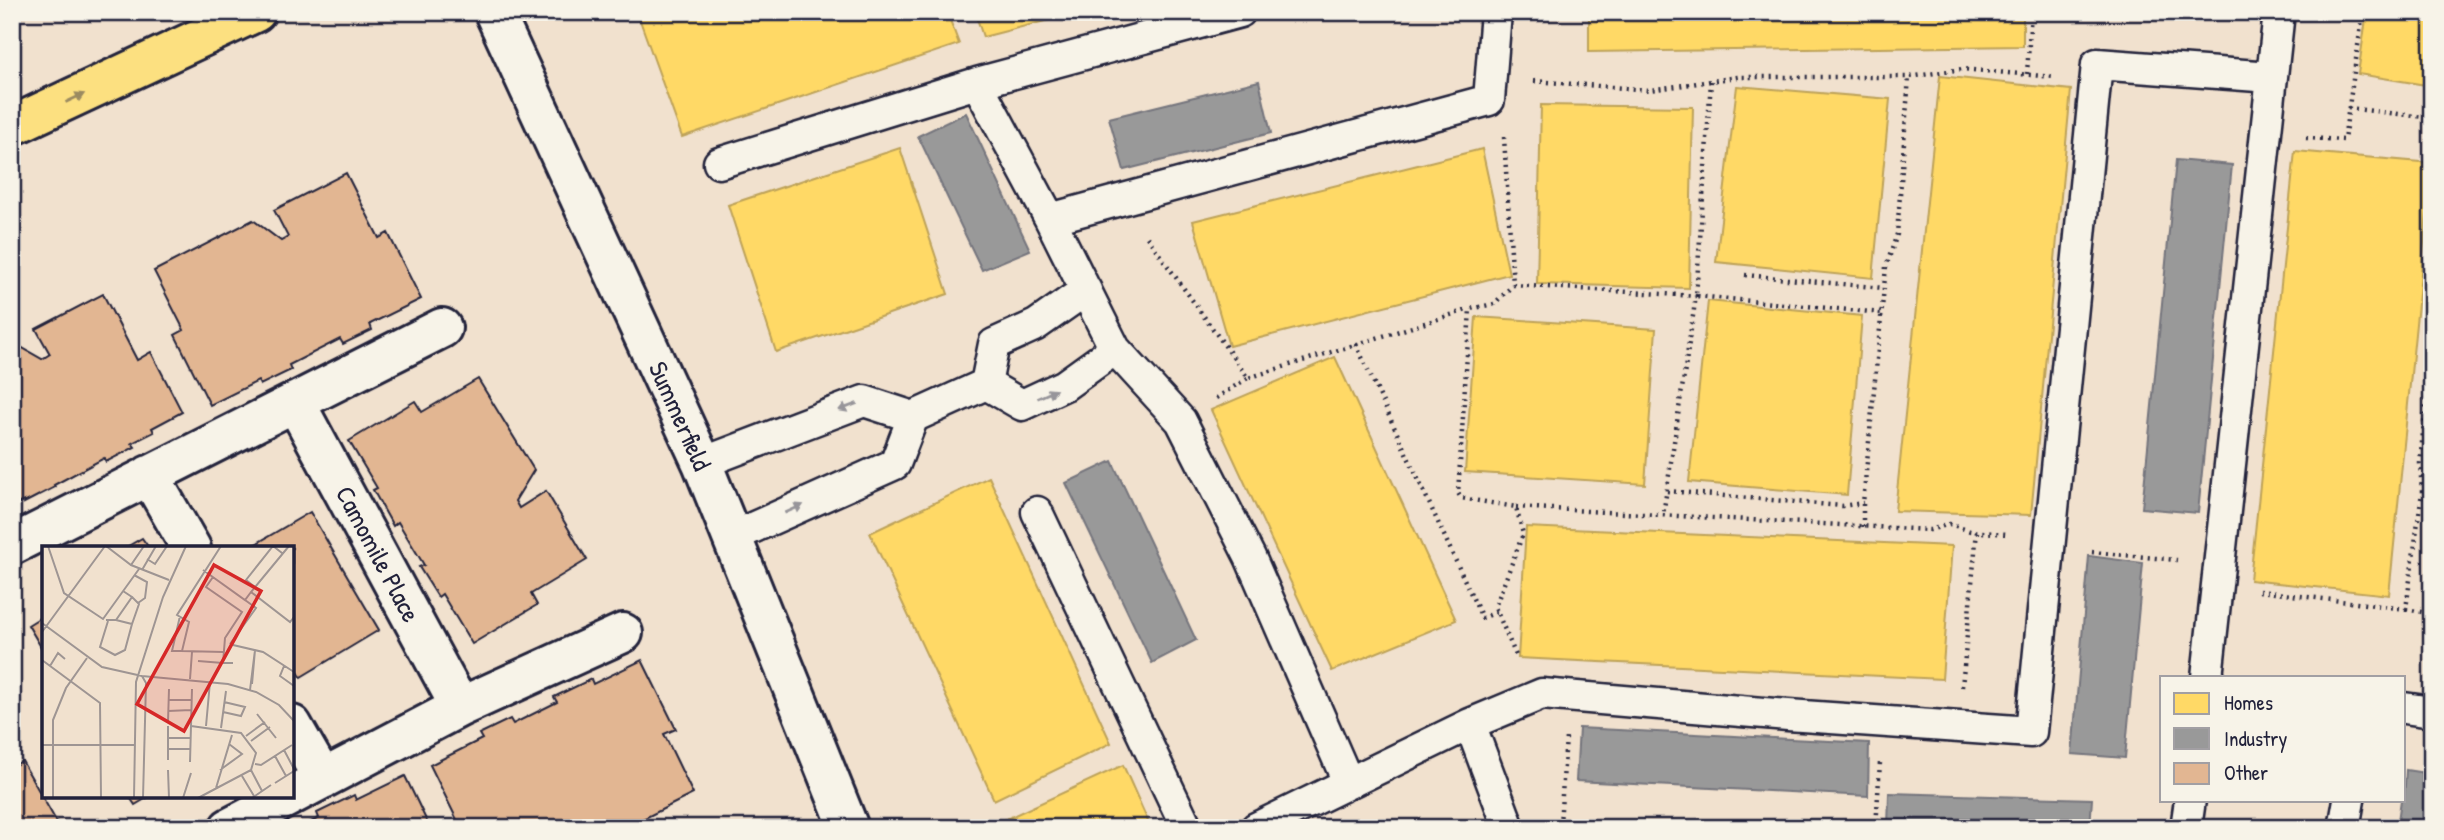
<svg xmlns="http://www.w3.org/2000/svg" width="2444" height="840" viewBox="0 0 2444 840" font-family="'Patrick Hand',sans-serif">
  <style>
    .homes { fill: #ffd966; stroke: #bda259; stroke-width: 2 }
    .industry { fill: #999; stroke: #75757d; stroke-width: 2 }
    .building { fill: #e2b692; stroke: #22223b; stroke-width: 2 }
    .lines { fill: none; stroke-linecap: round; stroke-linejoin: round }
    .lane-casing { stroke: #22223b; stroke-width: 35 }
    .street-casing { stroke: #22223b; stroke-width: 44 }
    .secondary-casing { stroke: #22223b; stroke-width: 44 }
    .primary-casing { stroke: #22223b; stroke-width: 44 }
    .path { stroke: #22223b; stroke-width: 4.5; stroke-dasharray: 2 5; stroke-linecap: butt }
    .lane { stroke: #f7f3e8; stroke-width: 30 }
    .street { stroke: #f7f3e8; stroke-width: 38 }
    .secondary { stroke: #f7f3e8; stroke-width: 38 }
    .primary { stroke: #fce080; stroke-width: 38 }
    .oneway { fill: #9a8a61 }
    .oneway2 { fill: #97959a }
    .labels { text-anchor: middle; stroke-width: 7; stroke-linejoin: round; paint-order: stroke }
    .street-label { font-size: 26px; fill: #22223b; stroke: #f7f3e8 }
    .inset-road { fill: none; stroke: #9e9593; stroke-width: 2 }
    .view { fill: #d62828; fill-opacity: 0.15; stroke: #d62828; stroke-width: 3.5 }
    .inset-edge { fill: none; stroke: #22223b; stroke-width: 3.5 }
  </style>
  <rect width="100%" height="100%" fill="#f1e1ce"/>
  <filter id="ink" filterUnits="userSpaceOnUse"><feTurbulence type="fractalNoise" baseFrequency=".0143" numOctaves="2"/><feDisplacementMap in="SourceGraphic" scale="14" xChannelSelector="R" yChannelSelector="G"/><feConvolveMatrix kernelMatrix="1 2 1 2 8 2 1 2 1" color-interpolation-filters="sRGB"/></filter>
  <g filter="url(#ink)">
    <!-- homes -->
    <path class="homes" d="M637,12H947L959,44L682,137Z
      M975,12H1080L983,37Z
      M1589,12H2023V46L1589,52Z
      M2367,12H2432V86L2358,74Z
      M1940,76L2071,90L2031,515L1895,511Z
      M1737,86L1890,99L1873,278L1716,262Z
      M1541,105L1693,107L1689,288L1537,284Z
      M900,148L948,294L776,352L728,205Z
      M1482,149L1509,274L1229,346L1193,221Z
      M2295,151L2432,163L2389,595L2250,580Z
      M1708,301L1862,316L1847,495L1689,482Z
      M1476,317L1656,329L1645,484L1465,472Z
      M1335,357L1456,620L1332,671L1211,410Z
      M989,477L1111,743L994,800L870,533Z
      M1526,527L1952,546L1942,679L1518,658Z
      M1123,765L1151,828H1005L1002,821Z"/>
    <!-- industry -->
    <path class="industry" d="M1259,81L1271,133L1124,170L1109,118Z
      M966,113L1030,250L982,270L918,136Z
      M2176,160L2232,165L2198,513L2142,508Z
      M1112,461L1196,640L1152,663L1066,483Z
      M2089,556L2143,563L2125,758L2072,754Z
      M1579,728L1869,743L1868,796L1576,781Z
      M2406,770L2432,774V828H2397L2401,800H2404Z
      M1889,793L2092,799L2090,828H1888Z"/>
    <!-- building -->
    <path class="building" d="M346,173L379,238L388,233L421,299L370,324L372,330L343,344L340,339L289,365L291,370L260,385L258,381L210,405L175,335L184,330L154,271L253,220L281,241L288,237L274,210Z
      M103,294L137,360L151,352L182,412L152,428L154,432L132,443L135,447L106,462L104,458L54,485L55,487L24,503V501L12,506V342L42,359L50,354L36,329Z
      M478,379L534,470L515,501L519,508L546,491L587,560L531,594L537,605L472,644L442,594L438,597L419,567L424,565L398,522L393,526L373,490L377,488L349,441L415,401L422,412Z
      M310,512L379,630L301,677L292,662V548H249Z
      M142,538L149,548H125Z
      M44,615V652L28,625Z
      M642,660L676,729L664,734L693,794L625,828H580L570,821L561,824L563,828H461L430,765L482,739L479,734L510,719L513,724L557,702L554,697L591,679L593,684Z
      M22,761L60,828H12V767Z
      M405,776L430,828H299L319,818L317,813L354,795L356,800Z
      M129,796H150L135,805Z"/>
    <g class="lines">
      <defs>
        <path id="lane" d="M719,163L977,83
          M1050,219L977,83L1240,12
          M986,384L1022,405L1065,385L1115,349
          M986,384L994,344L1036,325L1086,290
          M702,463L864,401L913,417L986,384
          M1037,512L1187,828
          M732,537L895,464L913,417
          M2207,677L2279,12
          M2404,708L2432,712
          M1470,724L1509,828
          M1348,782L1250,557L1181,421L1115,349L1050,219L1489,100L1496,12
          M1256,828L1470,724L1542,694L1788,715L2031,732L2097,64L2271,77
          M2186,828L2190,800
          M2344,828L2349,800"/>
        <path id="street" d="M295,402L460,707
          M149,475L191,548
          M12,545L442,328
          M292,725L323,779
          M292,795L460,707L623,633
          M229,828L290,796"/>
        <path id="secondary" d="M494,12L702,463L849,828"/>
        <path id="primary" d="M12,126L256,12"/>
      </defs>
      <!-- lane casing -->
      <use href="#lane" class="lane-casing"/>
      <!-- street casing -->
      <use href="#street" class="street-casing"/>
      <!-- secondary casing -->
      <use href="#secondary" class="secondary-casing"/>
      <!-- primary casing -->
      <use href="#primary" class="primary-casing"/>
      <!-- path -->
      <path class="path" d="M2027,74L2031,12
        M1534,81L1650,90L1738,77H1909L1962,69L2054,77
        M1711,81L1696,296L1882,313
        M2348,108L2432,118
        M1504,137L1513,285L1494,304L1470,309L1458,493L1461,498L1516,507L1523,534L1495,607L1517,658
        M2306,138L2344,140L2363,12
        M1147,237L1248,378L1470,309
        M1745,275L1884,288
        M1513,285L1696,296L1663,515
        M1356,344L1482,618L1497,612
        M1216,398L1248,378
        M1667,491L1842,506L1863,503
        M1516,507L1930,530L1950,524L1970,531L2007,534
        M1863,527V503L1886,267L1897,234L1909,77
        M2092,552L2177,560
        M2259,591L2406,609L2422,492L2420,463L2432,340
        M2406,609L2432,614
        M1962,687L1977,531
        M1560,824L1566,737
        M1876,828L1880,762"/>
      <!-- lane -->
      <use href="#lane" class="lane"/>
      <!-- street -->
      <use href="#street" class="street"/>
      <!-- secondary -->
      <use href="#secondary" class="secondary"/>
      <!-- primary -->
      <use href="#primary" class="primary"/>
    </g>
    <!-- one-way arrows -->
    <defs><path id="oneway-solid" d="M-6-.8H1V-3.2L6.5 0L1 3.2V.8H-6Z" transform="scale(1.75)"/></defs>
    <use class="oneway" href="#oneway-solid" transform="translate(75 98) rotate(-25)"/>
    <g class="oneway2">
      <use href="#oneway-solid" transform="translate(1047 394) rotate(-24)"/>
      <use href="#oneway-solid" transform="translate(848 407) rotate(159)"/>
      <use href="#oneway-solid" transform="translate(794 509) rotate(-24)"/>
    </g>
  </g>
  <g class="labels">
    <!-- street labels -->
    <g class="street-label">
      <text transform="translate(680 416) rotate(66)" y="9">Summerfield</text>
      <text transform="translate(378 554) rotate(62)" y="9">Camomile Place</text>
    </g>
  </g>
  <!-- overview -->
  <g transform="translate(42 546)">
    <rect width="252" height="252" fill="#f1e1ce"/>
    <path class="inset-road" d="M6,0L22,47L61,73L97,23M64,0L89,19L127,34M179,0L135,69L147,76L140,105L182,106M247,0L209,46L248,76L252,71M105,13L113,18L125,0M89,19L102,0M100,24L114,0M161,24L203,54L209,46M92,29L105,36L103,52L96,57M171,31L164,41L200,66L183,92L181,117H191M213,41L204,34L231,0L240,7M138,70L130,105H140M64,74H74L90,51L81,45M74,74L90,78L97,58L90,51M66,75L58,101L73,109L83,104L90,78M0,77L60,121L100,130M0,86L63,0M188,98L214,62L203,54M191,99L221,106L252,126M0,114L58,157L59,252M156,115L181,117M8,120L16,107L23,113M242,120L238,130L252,140M100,130L186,138L214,146L237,159L252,175M100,130L104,137L101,252M148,133L150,106M210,138L213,104M208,144L213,104M127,154H149M126,165L149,164M181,166L199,170L203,161L182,156M215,168L234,192M126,176L127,143M149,180L199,187L214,207L209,224L156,252M164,180L168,136M179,182L184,145M204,190L223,176M126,192H148M209,195L228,181M0,199H92M126,203H148M242,204L252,223M233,210L244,230M126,214V180M148,216L150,143M213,218L219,219L250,199M126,224L127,252M178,224L200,208L187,198M209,224L220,245M200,230L212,250M233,237L252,225M174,242L190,189M11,252V174L24,142L45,112M92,252L94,136L121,51L144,0M141,252L149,227M210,252L229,239"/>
    <path class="view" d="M172,19L219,45L142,185L95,158Z"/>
    <rect width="252" height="252" class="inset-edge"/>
  </g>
  <!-- margin -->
  <rect width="2444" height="840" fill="none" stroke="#f7f3e8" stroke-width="42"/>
  <rect x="21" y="21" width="2402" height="798" fill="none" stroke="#22223b" stroke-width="2.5" filter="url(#ink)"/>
  <!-- legend -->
  <rect x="2160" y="676" width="245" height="126" fill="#f7f3e8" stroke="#a29fa3" stroke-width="2"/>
  <rect x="2174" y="693" width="35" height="21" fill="#ffd966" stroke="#a29fa3" stroke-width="2"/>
  <text x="2224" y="710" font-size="21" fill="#22223b">Homes</text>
  <rect x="2174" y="728" width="35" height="21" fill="#999999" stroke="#a29fa3" stroke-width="2"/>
  <text x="2224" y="746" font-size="21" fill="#22223b">Industry</text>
  <rect x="2174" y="763" width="35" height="21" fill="#e2b692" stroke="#a29fa3" stroke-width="2"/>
  <text x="2224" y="780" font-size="21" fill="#22223b">Other</text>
</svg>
